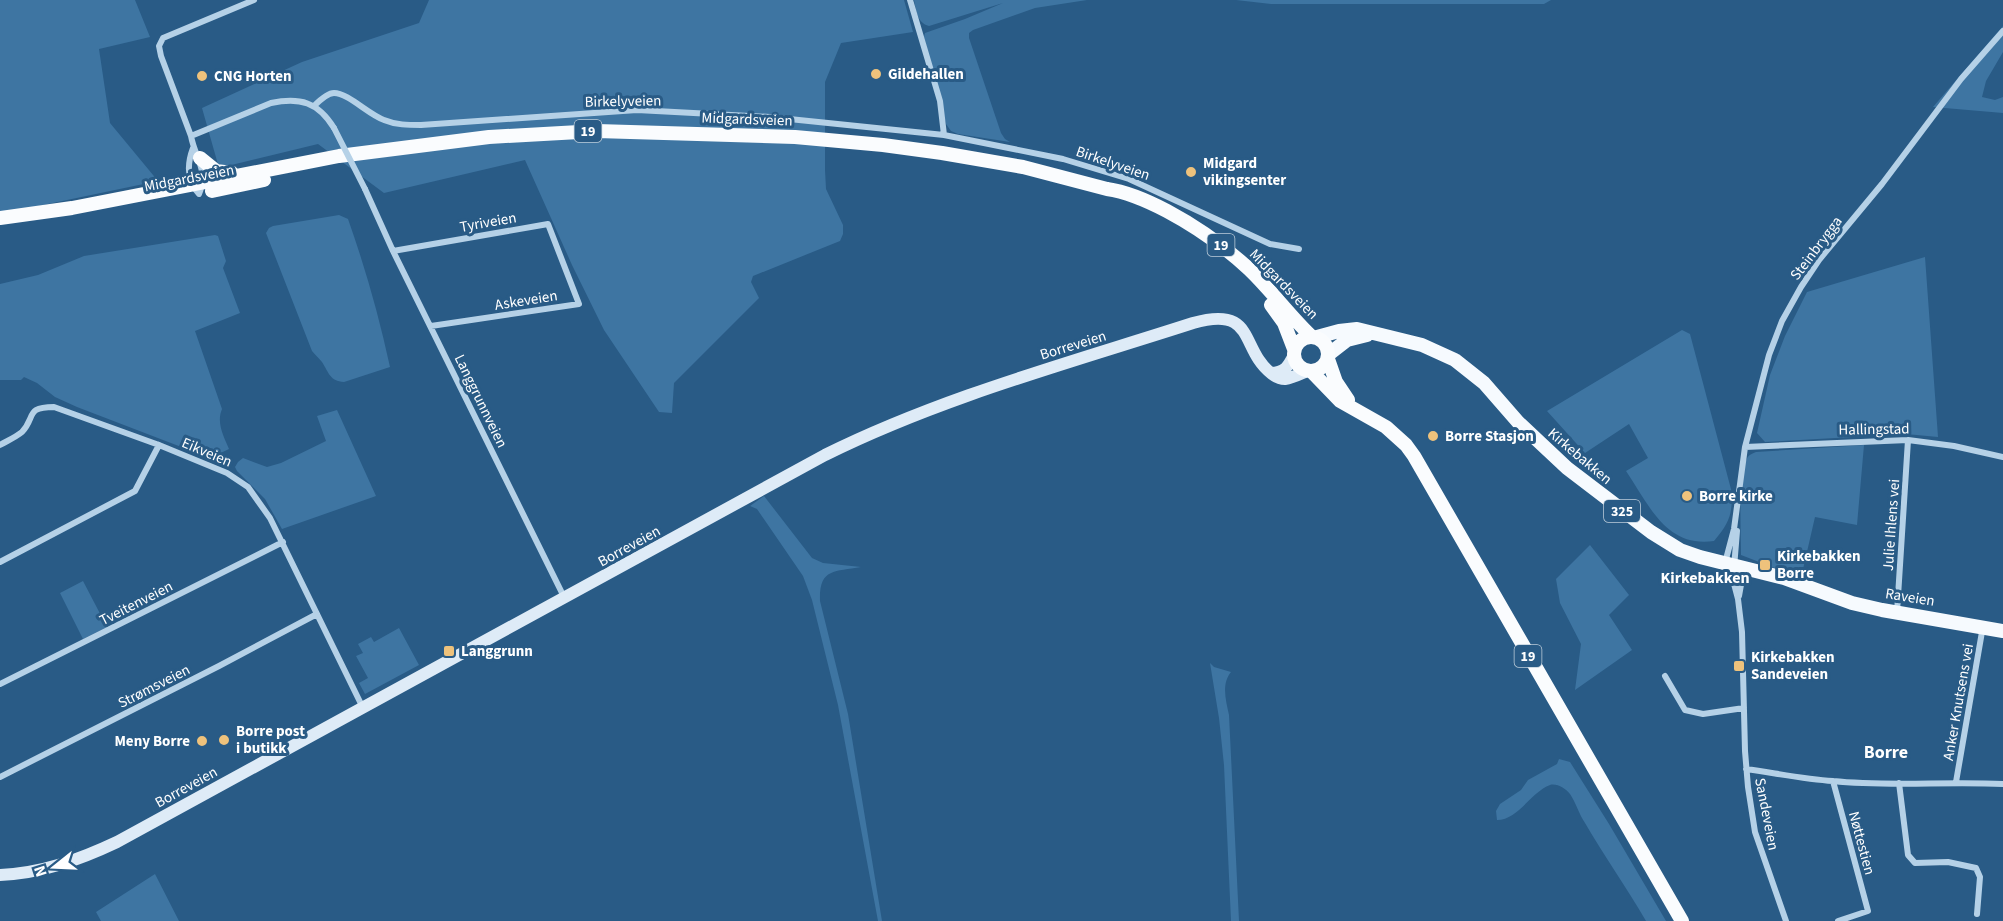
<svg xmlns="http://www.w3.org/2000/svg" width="2003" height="921" viewBox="0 0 2003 921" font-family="'Source Sans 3',sans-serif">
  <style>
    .green { fill: #3e75a2 }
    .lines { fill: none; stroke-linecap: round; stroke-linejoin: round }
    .minor { stroke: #b5d1e7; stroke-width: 6 }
    .secondary { stroke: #deebf7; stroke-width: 12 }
    .primary { stroke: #f6fafe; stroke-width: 14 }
    .trunk { stroke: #fafcfe; stroke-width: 14 }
    .minor-bridge { stroke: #b5d1e7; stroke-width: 6 }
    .poi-dot { fill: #eec27c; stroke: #295b86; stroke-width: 2 }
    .labels { text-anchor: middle; stroke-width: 6; stroke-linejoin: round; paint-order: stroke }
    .shield { fill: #295b86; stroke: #bfcedb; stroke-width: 1.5 }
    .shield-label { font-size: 14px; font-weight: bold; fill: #fff }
    .poi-label { font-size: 15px; font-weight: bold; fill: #fff; stroke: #295b86; text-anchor: start }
    .street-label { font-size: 15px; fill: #fff; stroke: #295b86 }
    .neighbourhood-label { font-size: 16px; font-weight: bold; fill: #fff; stroke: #295b86 }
    .quarter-label { font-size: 18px; font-weight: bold; fill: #fff; stroke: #295b86 }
  </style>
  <rect width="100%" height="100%" fill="#295b86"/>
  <!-- green -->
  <path class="green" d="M0,0H135L150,37L99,49L110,123L158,181L0,214Z
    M429,0H904L913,32L841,43L825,82V170L826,189L843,225V234L840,241L835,243L753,276L751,282L759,298L674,383L672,413L659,412L604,330L572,265L525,160L384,193L318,144L219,168L202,108L302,62L419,23Z
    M914,0H1087L1035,8L973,30L969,33V38L1001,133L1005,139L1010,142L958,134L951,131L946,124L924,37L925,33L965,19L1003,3L929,26C917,23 916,10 914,0Z
    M1236,0H1551L1544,4H1271Z
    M2003,26V52L1986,81L1982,97L1995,100L2003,97V113L1933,107Z
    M339,215L348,219C365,267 379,316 390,367L344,382C330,381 329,373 322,362C319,358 315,355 312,351L266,233L269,228L273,226Z
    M215,235L218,236L226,261L223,268L240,313L195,331L222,409C216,423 224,437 229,449L210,458L77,407L55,397L37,383L24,377L21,380H0V284L38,275L84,256Z
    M1925,257L1938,437L1906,434L1765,442L1757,433L1770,375L1785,336L1807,292Z
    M1682,330L1690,334L1732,493C1732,516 1729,523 1714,541C1666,548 1649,505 1626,471L1648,458L1629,424L1585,453L1547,411Z
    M337,410L376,496L282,529L265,499L237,471L235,467L238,462L243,458L267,467L281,463L326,441L317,416Z
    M1864,445L1857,525L1815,517L1801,578L1741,555C1741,533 1738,478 1746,461C1748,455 1751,454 1756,452Z
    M764,496L812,558L823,563L861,567C834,572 819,568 820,601L848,714L882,921H878L838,705L812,600L803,576L757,509L750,506Z
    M1590,545L1629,595L1609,615L1632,650L1575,690L1581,644L1560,603L1556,579Z
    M83,581L107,627L83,639L60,593Z
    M399,628L419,665L365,694L359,683L368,678L356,656L363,653L358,644L371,637L374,642Z
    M1210,663L1214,667L1231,672C1221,684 1226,701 1229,715L1239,921H1231L1224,765L1219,718Z
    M1559,759L1570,762L1609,824L1666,921H1646C1627,888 1604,856 1585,823C1579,814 1576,803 1570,794C1566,789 1557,783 1550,785C1531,792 1518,820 1497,820L1496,811L1500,804L1521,790L1528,780L1557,764Z
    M155,874L179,921H101L96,912Z"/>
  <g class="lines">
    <!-- minor -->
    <path class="minor" d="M254,0L163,38L159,46L161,56L191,136L271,103C300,97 318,102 334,128
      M910,0L940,101L944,135
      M314,106C319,101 327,93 334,93C348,93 369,115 384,120C396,125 408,125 421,125L637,110L770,117L944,135L1063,159L1129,179L1270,244L1299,249
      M191,136C195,158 209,170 199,194C187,181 187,164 193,148
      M365,189L393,251L564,597
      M393,251L548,224L579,304L431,326
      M0,445C7,441 16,437 22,432C36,417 25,407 54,407L159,445L227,473L248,487L270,518L363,708
      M1745,447L1908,440L1954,446L2003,457
      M1737,531L1733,580L1738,599L1742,632L1745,751L1748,787L1755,832L1786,921
      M0,562L135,491L159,445
      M1725,563L1734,529L1745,447L1769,355L1782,321L1801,287L1819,260L1882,184L1961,79L2003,31
      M1739,596L1744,568
      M1897,612L1908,440
      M1665,676L1685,710L1703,714L1744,708
      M0,684L283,542
      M1746,769C1775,773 1804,779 1833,781C1889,787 1946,781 2003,784
      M0,777L219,666L317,614
      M1833,781L1868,911L1838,921
      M1956,782L1983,626
      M1899,783L1908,855L1915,863L1948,862L1976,868L1980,877L1977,914"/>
    <!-- secondary -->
    <path class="secondary" d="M1271,373C1285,372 1288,367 1294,355
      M0,875C42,873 79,860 117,842L825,455C942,397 1069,363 1193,323C1257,305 1239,349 1272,374C1276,377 1280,379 1285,379C1292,378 1300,374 1307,371"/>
    <!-- primary -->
    <path class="primary" d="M1317,337L1339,331L1357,329L1422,345L1455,360L1484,383L1518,422L1567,468L1651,532L1680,550L1700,557L1784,578L1852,603L1882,610L2003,631
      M1329,354L1347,340L1367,335"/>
    <!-- trunk -->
    <path class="trunk" d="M200,158L216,171L232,173
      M212,191L264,180
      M0,218L72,208L339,156L489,137L597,131L795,137L883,145L942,153L1023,167L1107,189C1128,192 1148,201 1167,211C1197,227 1224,246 1249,269C1271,290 1289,315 1311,336
      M1271,305L1284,323L1294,349
      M1294 354a17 17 0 1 1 34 0a17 17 0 1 1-34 0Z
      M1328,359L1336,382L1348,400
      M1312,372L1340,401L1386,427L1406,445L1414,456L1682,921"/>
    <!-- minor-bridge -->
    <path class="minor-bridge" d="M334,128L365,189"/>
  </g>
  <!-- markers -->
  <g class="poi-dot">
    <circle cx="876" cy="74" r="6"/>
    <circle cx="202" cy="76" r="6"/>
    <circle cx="1191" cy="172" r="6"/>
    <circle cx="1433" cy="436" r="6"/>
    <circle cx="1687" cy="496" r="6"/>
    <rect x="1759" y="559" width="12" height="12" rx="3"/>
    <rect x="443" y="645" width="12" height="12" rx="3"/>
    <rect x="1733" y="660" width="12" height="12" rx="3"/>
    <circle cx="224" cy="740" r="6"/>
    <circle cx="202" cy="741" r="6"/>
  </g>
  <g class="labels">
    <!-- shield labels -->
    <g class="shield">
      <rect x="574.5" y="120" width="27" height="22" rx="4.5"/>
      <rect x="1207.5" y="234" width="27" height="22" rx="4.5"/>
      <rect x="1604" y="500" width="36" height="22" rx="4.5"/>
      <rect x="1514.5" y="645" width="27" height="22" rx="4.5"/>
    </g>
    <g class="shield-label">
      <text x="588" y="136">19</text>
      <text x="1221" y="250">19</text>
      <text x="1622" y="516">325</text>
      <text x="1528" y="661">19</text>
    </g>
    <!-- poi labels -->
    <g class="poi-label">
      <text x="888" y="79">Gildehallen</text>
      <text x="214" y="81">CNG Horten</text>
      <text x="1203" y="168">Midgard<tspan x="1203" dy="17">vikingsenter</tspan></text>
      <text x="1445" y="441">Borre Stasjon</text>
      <text x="1699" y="501">Borre kirke</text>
      <text x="1777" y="561">Kirkebakken<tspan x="1777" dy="17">Borre</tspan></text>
      <text x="461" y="656">Langgrunn</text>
      <text x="1751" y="662">Kirkebakken<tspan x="1751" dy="17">Sandeveien</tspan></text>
      <text x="236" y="736">Borre post<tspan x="236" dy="17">i butikk</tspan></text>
      <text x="190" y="746" text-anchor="end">Meny Borre</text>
    </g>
    <!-- street labels -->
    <g class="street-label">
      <text transform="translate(623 101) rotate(-1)" y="5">Birkelyveien</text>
      <text transform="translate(747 119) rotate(2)" y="5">Midgardsveien</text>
      <text transform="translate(1113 163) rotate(19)" y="5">Birkelyveien</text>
      <text transform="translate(189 178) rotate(-11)" y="5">Midgardsveien</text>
      <text transform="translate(488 222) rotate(-10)" y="5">Tyriveien</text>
      <text transform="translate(1816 248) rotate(-53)" y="5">Steinbrygga</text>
      <text transform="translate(1284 284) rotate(46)" y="5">Midgardsveien</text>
      <text transform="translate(526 300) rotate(-9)" y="5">Askeveien</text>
      <text transform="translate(1073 345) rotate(-17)" y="5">Borreveien</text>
      <text transform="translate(481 401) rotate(64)" y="5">Langgrunnveien</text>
      <text transform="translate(1874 429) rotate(-1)" y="5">Hallingstad</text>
      <text transform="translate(207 452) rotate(23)" y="5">Eikveien</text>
      <text transform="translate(1580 456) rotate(40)" y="5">Kirkebakken</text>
      <text transform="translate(1891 525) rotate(-86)" y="5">Julie Ihlens vei</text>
      <text transform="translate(629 546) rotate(-29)" y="5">Borreveien</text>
      <text transform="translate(1910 597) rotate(9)" y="5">Raveien</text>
      <text transform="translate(136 603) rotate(-27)" y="5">Tveitenveien</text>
      <text transform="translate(154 686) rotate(-27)" y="5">Strømsveien</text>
      <text transform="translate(1958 702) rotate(-80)" y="5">Anker Knutsens vei</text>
      <text transform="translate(186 787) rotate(-29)" y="5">Borreveien</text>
      <text transform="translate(1767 814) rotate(79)" y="5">Sandeveien</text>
      <text transform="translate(1862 843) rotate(75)" y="5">Nøttestien</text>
    </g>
    <!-- neighbourhood labels -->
    <g class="neighbourhood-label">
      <text x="1705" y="583">Kirkebakken</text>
    </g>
    <!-- quarter labels -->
    <g class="quarter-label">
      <text x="1886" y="758">Borre</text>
    </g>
  </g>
  <!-- north arrow -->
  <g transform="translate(54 867) rotate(252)" stroke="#295b86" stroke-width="4.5" paint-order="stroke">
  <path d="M0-4.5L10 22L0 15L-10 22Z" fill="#ffffff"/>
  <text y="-9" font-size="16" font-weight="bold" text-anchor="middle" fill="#ffffff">N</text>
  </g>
</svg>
